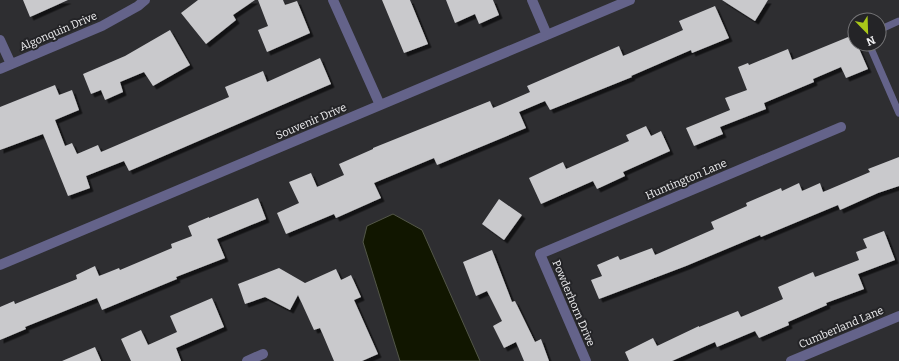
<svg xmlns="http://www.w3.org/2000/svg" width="899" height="361" viewBox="0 0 899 361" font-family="Bitter,serif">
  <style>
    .water { fill: #111600; stroke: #535748 }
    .building { fill: #c9c9cc; filter: url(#shadow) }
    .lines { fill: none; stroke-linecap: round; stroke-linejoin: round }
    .lane { stroke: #64638a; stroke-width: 7 }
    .street { stroke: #64638a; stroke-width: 10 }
    .labels { text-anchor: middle; stroke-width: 4; stroke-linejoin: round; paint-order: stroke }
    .street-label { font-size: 11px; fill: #eeeef0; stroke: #242427 }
  </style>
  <defs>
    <filter id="shadow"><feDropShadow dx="3.5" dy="3.5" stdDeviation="0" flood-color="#0009"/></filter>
  </defs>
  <rect width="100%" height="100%" fill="#2e2e31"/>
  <!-- water -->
  <path class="water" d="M393,214L422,230L480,361H400L363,242L367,226Z"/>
  <!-- building -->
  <path class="building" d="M23,0H68L30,17Z
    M198,0H255L233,15L236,20L206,44L181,13Z
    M258,0H283L285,5L297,1L310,33L267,52L258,30L268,26Z
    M382,0H410L428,44L404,53Z
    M446,0H493L499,15L479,24L475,14L455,23Z
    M722,0H768L755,21Z
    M715,6L729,38L692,53L691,50L631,76L632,77L550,110L545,101L519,112L526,128L437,165L434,158L374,183L381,198L336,218L334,214L286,234L277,213L299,203L289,182L311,173L317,187L344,175L339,164L373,149V148L490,101L493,108L530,92L527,86L619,46L623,56L683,30L679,21Z
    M170,30L190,65L153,86L144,72L120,82L123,92L105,100L101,90L91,94L83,74L125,56Z
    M853,35L855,44H857L868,69L846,78L841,67L813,79L814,82L764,103L766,109L720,127L723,134L694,146L686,128L730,110L725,98L747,90L738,67L748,63L749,65L788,49L792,60Z
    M320,58L331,84L129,171L124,161L86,176L90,188L68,196L43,134L0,150V107L55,85L59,95L72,90L79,110L55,120L65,146L72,143L77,154L98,145L101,152L229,97L225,87L263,71L267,82Z
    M646,126L651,136L661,131L670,151L623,172L625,176L597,189L593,181L541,204L529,178L563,162L566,169L629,141L626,135Z
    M899,157V186L878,193L840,210L838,205L761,237L760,235L686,266L599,299L591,280L602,276L597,265L618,256L620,260L652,248L655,255L714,229L711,222L747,206L746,203L781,188L782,191L799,183L802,191L820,183L823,192L870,172L868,169Z
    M258,198L266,219L217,239L225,258L176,277L177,279L102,310L97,298L25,327L26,329L0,340V307L14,301L15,304L77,279L76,275L95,266L99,276L119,268L120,270L172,248L171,244L192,236L188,226L209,217V218Z
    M499,199L522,215L504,240L482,224Z
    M884,231L895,260L858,274L864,289L826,303L827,305L788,322L789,325L759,338L755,331L717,347L715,342L672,361H629L625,352L653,338L657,346L699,326V327L738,311L741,317L783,299L778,287L813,272L815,277L859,260L856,252L867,248L863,239Z
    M492,250L512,302L515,301L535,342L541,339L549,361H524L516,342L504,348L493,326L502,321L487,291L476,296L463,262Z
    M279,268L305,283L336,269L341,280L351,275L361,297L354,300L378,354L362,361H334L320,328L314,330L298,295L290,310L265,297L245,304L238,284Z
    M212,298L224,327L176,348L181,361H131L121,339L141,330L148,345L177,332L170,316Z
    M95,347L101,361H62Z"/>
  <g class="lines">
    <!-- lane -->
    <path class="lane" d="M879,30L899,21
      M869,44L899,113"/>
    <!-- street -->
    <path class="street" d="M333,0L380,105
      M532,0L547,35
      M0,40L11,64
      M0,69L102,26L138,6L145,0
      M0,265L630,0
      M247,361L263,354
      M586,361L540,254L841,127
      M791,361L899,316"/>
  </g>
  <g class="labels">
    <!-- street labels -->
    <g class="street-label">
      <text transform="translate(58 31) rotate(-23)" y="4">Algonquin Drive</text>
      <text transform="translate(311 121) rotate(-23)" y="4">Souvenir Drive</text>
      <text transform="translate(686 179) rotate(-23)" y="4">Huntington Lane</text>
      <text transform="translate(574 303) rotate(67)" y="4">Powderhorn Drive</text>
      <text transform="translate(841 327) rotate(-23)" y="4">Cumberland Lane</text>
    </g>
  </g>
  <!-- north arrow -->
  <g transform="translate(867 32) rotate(157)"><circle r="19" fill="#242427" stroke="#757577"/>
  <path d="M0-3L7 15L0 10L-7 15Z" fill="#a9c719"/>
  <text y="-6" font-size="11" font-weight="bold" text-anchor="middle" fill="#eeeef0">N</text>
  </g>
</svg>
